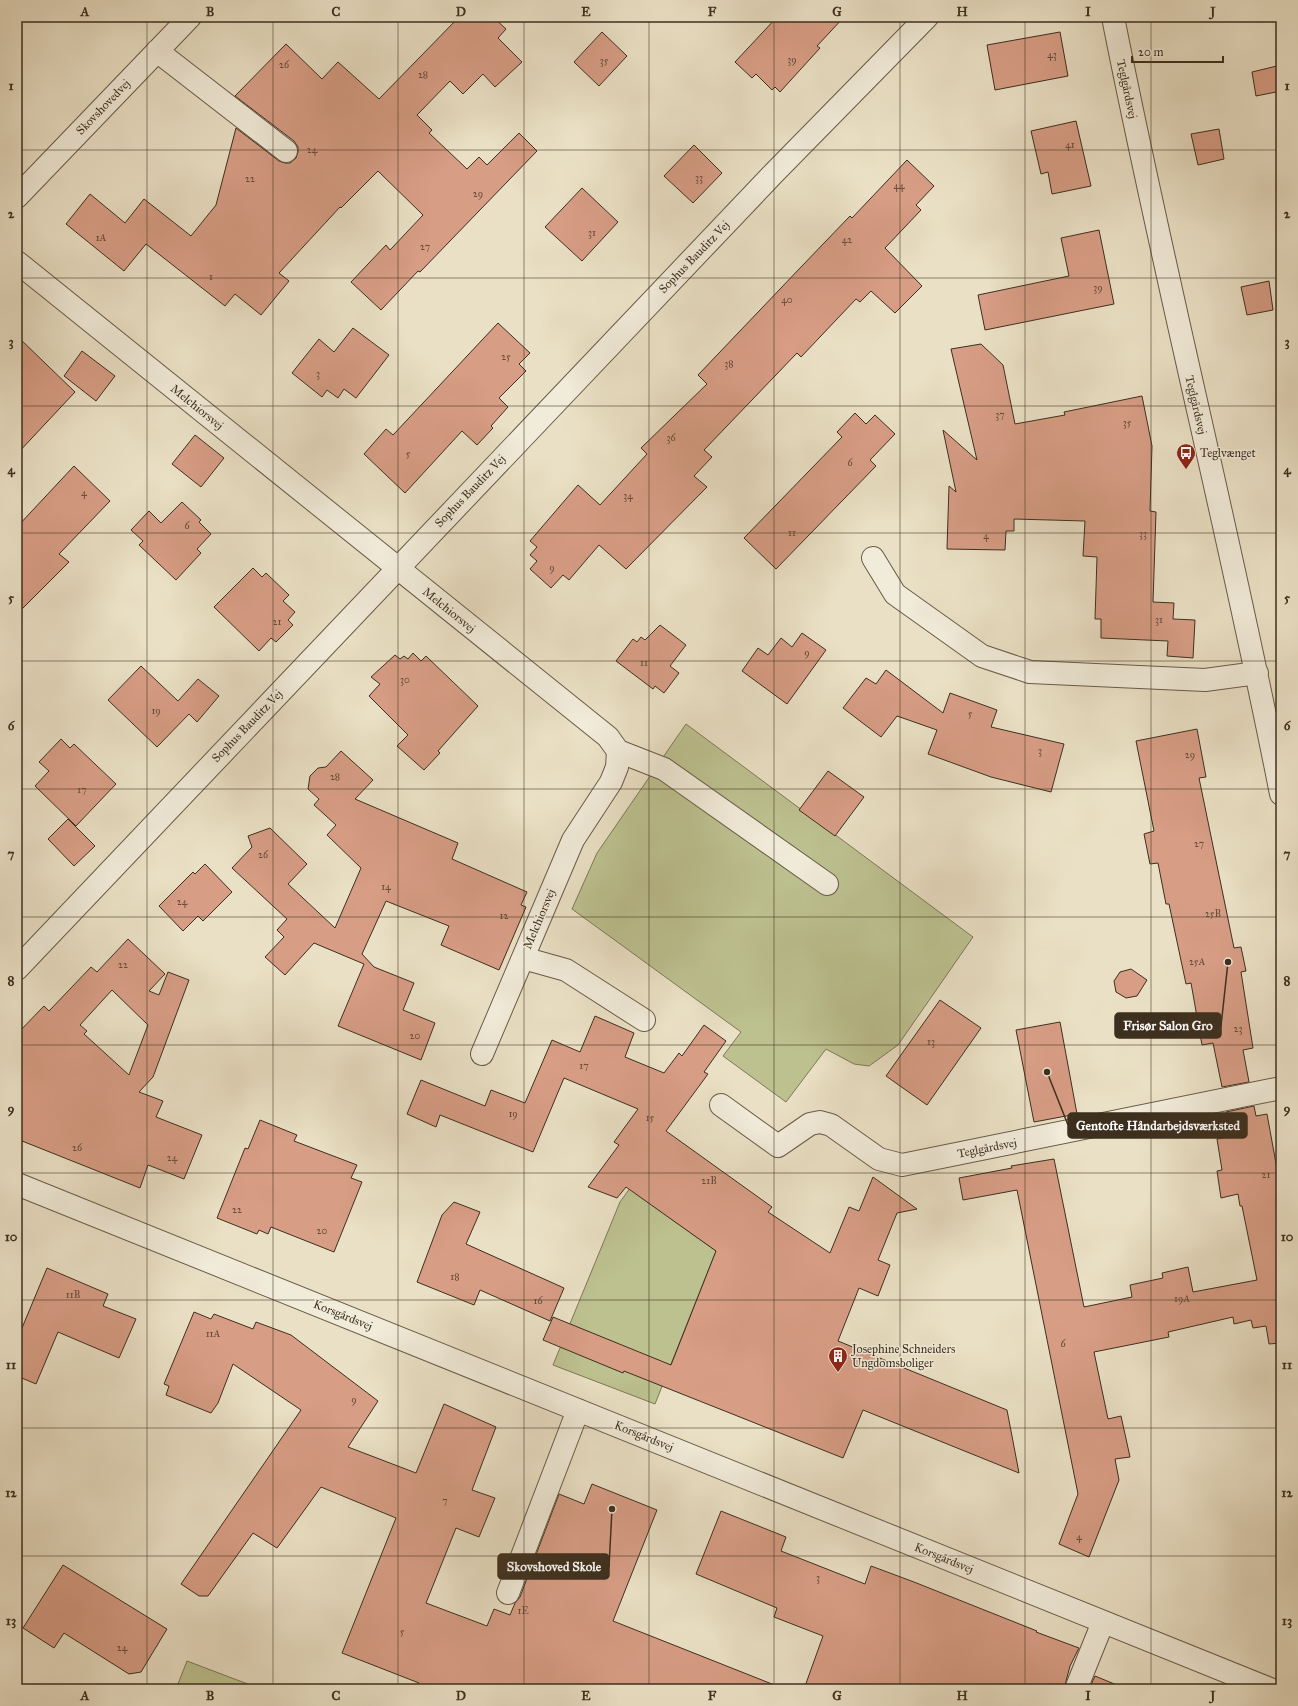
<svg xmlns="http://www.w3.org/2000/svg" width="1298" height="1706" viewBox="0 0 1298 1706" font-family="'IM FELL Great Primer',serif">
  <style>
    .green { fill: #bdc190; stroke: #7d7857 }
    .building { fill: #d79d85; stroke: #3d2f1e; fill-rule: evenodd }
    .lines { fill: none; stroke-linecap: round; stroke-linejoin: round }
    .minor-casing { stroke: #685b48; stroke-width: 24 }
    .minor { stroke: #f1ebd9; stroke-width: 22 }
    .grid { fill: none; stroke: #3d2f1e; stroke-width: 1; stroke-opacity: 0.55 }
    .labels { text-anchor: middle; stroke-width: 3; stroke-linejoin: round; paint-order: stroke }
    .number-label { font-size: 10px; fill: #644a38 }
    .street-label { font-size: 12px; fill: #3d2f1e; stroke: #f1ebd9 }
    .poi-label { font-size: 12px; fill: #3d2f1e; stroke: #f1ebd9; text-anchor: start }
    .leader { fill: none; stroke: #3d2f1e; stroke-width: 1.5 }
    .callout-dot { fill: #3d2f1e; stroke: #f1ebd9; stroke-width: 1.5 }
    .callout { fill: #3d2f1e; stroke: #3d2f1e; stroke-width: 1.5 }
    .callout-label { font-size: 13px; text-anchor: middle; font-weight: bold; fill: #fff }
    .neatline { fill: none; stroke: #3d2f1e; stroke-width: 1.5 }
    .grid-label { font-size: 13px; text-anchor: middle; font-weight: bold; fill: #3d2f1e }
  </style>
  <rect width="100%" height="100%" fill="#eae0c5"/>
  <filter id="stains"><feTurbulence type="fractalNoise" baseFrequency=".005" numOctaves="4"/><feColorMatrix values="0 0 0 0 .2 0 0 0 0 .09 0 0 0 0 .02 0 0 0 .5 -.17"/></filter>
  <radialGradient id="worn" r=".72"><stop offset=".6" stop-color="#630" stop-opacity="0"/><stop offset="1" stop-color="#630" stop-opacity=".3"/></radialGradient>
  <!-- green -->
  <path class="green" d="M686,724L973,937L898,1045L869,1066L854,1064L826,1049L786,1102L723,1056L741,1032L572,909L597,853Z
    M638,1177L642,1198L716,1251L655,1404L553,1365L620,1202Z
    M187,1661L261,1689H176Z"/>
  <!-- building -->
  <path class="building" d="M459,17H493L506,29L498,38L522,62L495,87L483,74L463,94L450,81L417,115L432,130L429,133L467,169L479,157L487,165L519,133L537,151L420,272L418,271L381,310L351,282L386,245L390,250L423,215L378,171L341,208L340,207L279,273L289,281L261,315L235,294L225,306L146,244L124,271L66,224L90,194L125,223L144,199L191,236L216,205L236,128L279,161L285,163H290L296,158L298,152V147L294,141L235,96L286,44L322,79L338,62L379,99Z
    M777,17H844L817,46L820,48L780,92L775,87L772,90L756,74L752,78L735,62Z
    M602,32L627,56L599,86L574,62Z
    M1060,32L1068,76L995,90L987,45Z
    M1281,65V91L1256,96L1252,72Z
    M1076,121L1091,186L1052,194L1048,172L1041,174L1031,131Z
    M1219,129L1224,159L1198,165L1191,134Z
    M694,145L722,173L693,203L664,176Z
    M907,160L934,186L916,205L921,210L885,248L922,286L895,313L871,291L860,302L856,299L801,357L797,353L704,450L712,457L694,476L707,487L626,569L599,545L569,580L563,575L551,588L530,569L537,561L530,555L537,547L530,541L578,485L600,505L647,454L641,448L707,384L698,375L801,267L850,216L852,218Z
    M582,188L618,222L582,261L545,227Z
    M1099,230L1114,304L985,330L978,295L1069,276L1061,238Z
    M1269,281L1273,310L1247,315L1241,287Z
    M498,323L530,353L519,364L526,371L499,398L508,407L491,426L493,428L477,445L462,431L405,493L364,454L386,429L393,435Z
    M353,328L389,355L356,398L344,389L338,398L327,390L322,397L292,373L319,339L334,352Z
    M17,336L75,392L17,454Z
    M981,344L1003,365L1015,424L1065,415L1064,412L1142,396L1152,446L1150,511L1156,512L1153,602L1174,603L1173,619L1195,620L1193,658L1167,656L1168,641L1101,638V619H1095L1097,557L1083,556L1085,521L1014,519V531H1006L1005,550L947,549L949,486L956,492L943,430L977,460L951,349Z
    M82,351L115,376L96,401L64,376Z
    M855,413L866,424L875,415L895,434L870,460L876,466L776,569L744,538L842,437L837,432Z
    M195,435L224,458L201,487L172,464Z
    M74,466L110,501L59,554L69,562L17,614V527Z
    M182,502L201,520L199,522L211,534L197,549L201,553L176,580L139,545L143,541L131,530L149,511L161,523Z
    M253,568L262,577L266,573L289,595L283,601L295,612L288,620L293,625L276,642L271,638L259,651L214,607Z
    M660,625L686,645L670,666L679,673L664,693L655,686L653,689L616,661L633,639L637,642L641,637L645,640Z
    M802,633L826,650L787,704L742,671L758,648L768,655L781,638L792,647Z
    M413,653L421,661L426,656L478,706L438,751L440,753L424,770L397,746L408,735L369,696L380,684L371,677L395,655L400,659L404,656L408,659Z
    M141,666L178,701L198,679L219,696L197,722L189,714L157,747L108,700Z
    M886,670L943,713L950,693L997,710L991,727L1064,744L1051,792L991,777L928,754L937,730L897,716L881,737L843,708L866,678L876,684Z
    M1197,729L1206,777L1199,778L1234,948L1241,947L1246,971L1241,972L1253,1048L1243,1050L1249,1082L1222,1087L1213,1043L1202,1045L1191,983L1186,984L1169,904H1166L1158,863L1150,864L1144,834L1154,831L1136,741Z
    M61,739L70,748L74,744L116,784L76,826L35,786L49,771L39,762Z
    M341,751L373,780L355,799L458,843L452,859L527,892L521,905L526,907L499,970L441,945L449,926L386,901L362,954L374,967L414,983L403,1010L435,1023L421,1060L338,1026L364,964L314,943L285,975L265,957L284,937L277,930L287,919L232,868L252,847L248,836L270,828L307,864L288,884L335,928L361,868L327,835L336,825L314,805L319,799L308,789L310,776L318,768L326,767Z
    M828,771L864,797L835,836L799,810Z
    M68,819L95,846L74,866L48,839Z
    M205,864L232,892L203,921L198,916L183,931L159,906L193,872L195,874Z
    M128,939L165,974L149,991L159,995L168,972L189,980L153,1077L139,1092L163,1101L156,1117L202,1135L184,1179L148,1165L140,1188L17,1139V1034L44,1006L49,1011L91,967L97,972ZM112,990L148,1025L129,1075L84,1034L87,1031L80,1025Z
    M1131,969L1147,980L1137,996L1126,998L1116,992L1114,981L1120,972Z
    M940,1000L981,1028L927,1105L886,1076Z
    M595,1016L634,1033L625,1057L664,1073L679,1053L682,1056L704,1025L726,1041L704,1072L708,1074L666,1131L772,1207L768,1212L830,1253L849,1207L859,1211L873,1177L917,1209L897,1213L878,1260L890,1265L878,1296L859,1288L838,1341L1007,1410L1019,1473L863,1410L843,1458L624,1371L623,1373L543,1340L553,1317L671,1365L716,1251L626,1187L617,1198L588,1187L619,1145L614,1142L638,1109L564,1078L533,1152L440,1115L436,1127L407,1114L421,1080L485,1106L491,1090L525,1103L552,1040L580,1052Z
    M1060,1022L1077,1114L1034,1122L1016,1030Z
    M1254,1106L1256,1116L1267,1114L1281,1191V1343L1269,1344L1266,1326L1253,1328L1251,1320L1234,1324L1233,1317L1168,1332L1169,1337L1094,1352L1108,1419L1121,1416L1130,1457L1115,1459L1119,1480L1089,1557L1059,1544L1078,1494L1017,1190L963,1200L959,1178L1012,1168L1011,1166L1054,1159L1084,1307L1132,1297L1130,1285L1163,1278L1162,1273L1188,1267L1193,1292L1257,1280L1242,1206H1240L1238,1194L1221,1198L1217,1171L1222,1170L1217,1139L1228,1137L1227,1130H1229L1226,1112Z
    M260,1120L297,1135L294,1141L357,1165L351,1178L362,1182L334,1252L271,1227L268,1234L259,1230L257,1234L217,1218L245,1148L248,1149Z
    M454,1202L480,1212L466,1244L564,1288L550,1321L480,1290L474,1305L417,1282L442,1215Z
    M47,1268L108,1294L103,1306L136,1319L119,1358L58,1332L36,1384L17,1376V1340Z
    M194,1312L211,1319L214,1314L253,1329L256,1322L291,1335L378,1401L348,1447L416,1473L444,1404L496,1427L472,1490L495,1498L479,1537L456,1528L426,1603L487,1626L494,1609L510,1615L515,1603L520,1597L559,1494L584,1504L592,1484L657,1510L613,1621L782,1688L781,1689H416L419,1683L342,1653L396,1518L321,1487L277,1548L253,1533L208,1596H199L181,1584L301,1410L233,1364L218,1403L211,1413L166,1395L169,1386L164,1384Z
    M721,1511L786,1537L781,1551L865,1584L871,1566L914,1582L1037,1631L1036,1632L1079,1648L1070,1666L1064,1689H804L823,1636L774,1617L777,1608L696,1574Z
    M63,1565L167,1629L141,1672L129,1674L64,1633L54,1648L23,1628Z
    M1095,1676L1124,1688V1689H1089Z"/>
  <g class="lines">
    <defs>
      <path id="minor" d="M1113,17C1164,277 1230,534 1281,794
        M157,51L286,151
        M17,197L190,17
        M17,262L608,737L618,751L617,767L611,782L573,840L482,1054
        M873,558L895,594L982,656L1030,672L1205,680L1257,673
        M618,751L664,769L827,884
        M523,958L566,970L644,1020
        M17,969L773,174L927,17
        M721,1105L778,1146L810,1124L820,1122L831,1125L879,1159L902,1165L1281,1088
        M17,1184L1270,1689
        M508,1593L578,1410
        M1076,1689L1103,1622"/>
    </defs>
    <!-- minor casing -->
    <use href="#minor" class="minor-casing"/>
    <!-- minor -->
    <use href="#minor" class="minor"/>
  </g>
  <!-- grid -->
  <path class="grid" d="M147,17V1689M273,17V1689M398,17V1689M524,17V1689M649,17V1689M774,17V1689M900,17V1689M1025,17V1689M1151,17V1689M17,150H1281M17,278H1281M17,406H1281M17,533H1281M17,661H1281M17,789H1281M17,917H1281M17,1045H1281M17,1173H1281M17,1300H1281M17,1428H1281M17,1556H1281"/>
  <!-- icons -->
  <defs>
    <symbol id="bus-pin" viewBox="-11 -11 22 30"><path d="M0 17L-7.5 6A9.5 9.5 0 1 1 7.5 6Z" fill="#8f2418" stroke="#f1ebd9"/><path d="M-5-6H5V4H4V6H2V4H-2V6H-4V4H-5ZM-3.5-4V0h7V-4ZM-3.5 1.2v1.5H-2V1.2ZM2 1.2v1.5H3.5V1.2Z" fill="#fff"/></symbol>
    <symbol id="building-pin" viewBox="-11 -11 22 30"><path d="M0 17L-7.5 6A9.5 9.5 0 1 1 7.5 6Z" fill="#8f2418" stroke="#f1ebd9"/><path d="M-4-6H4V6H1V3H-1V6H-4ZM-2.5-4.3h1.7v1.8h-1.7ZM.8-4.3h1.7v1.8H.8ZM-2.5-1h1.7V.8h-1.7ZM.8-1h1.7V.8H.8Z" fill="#fff"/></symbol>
  </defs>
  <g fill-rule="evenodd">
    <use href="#bus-pin" x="1175" y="442" width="22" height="30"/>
    <use href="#building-pin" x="827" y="1345" width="22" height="30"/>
  </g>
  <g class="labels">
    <!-- number labels -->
    <g class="number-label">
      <text x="1052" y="58">43</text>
      <text x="792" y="63">39</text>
      <text x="604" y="64">35</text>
      <text x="284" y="68">26</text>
      <text x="423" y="78">28</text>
      <text x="1070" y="148">41</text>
      <text x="312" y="153">24</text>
      <text x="699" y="181">33</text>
      <text x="250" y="182">22</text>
      <text x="899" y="189">44</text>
      <text x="478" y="197">29</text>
      <text x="592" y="236">31</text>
      <text x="101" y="241">1A</text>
      <text x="847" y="243">42</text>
      <text x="425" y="250">27</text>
      <text x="211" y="280">1</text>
      <text x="1098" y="291">39</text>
      <text x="787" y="303">40</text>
      <text x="506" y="360">25</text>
      <text x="729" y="367">38</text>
      <text x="318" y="377">3</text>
      <text x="1000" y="418">37</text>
      <text x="1127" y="426">35</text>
      <text x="671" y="441">36</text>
      <text x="408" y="457">5</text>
      <text x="850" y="466">6</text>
      <text x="84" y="496">4</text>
      <text x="628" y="499">34</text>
      <text x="187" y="529">6</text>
      <text x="792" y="536">11</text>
      <text x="1143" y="537">33</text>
      <text x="986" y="539">4</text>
      <text x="552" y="571">9</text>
      <text x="1159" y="623">31</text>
      <text x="277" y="625">21</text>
      <text x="807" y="656">9</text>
      <text x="644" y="666">11</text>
      <text x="405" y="683">30</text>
      <text x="156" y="714">19</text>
      <text x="970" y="717">5</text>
      <text x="1040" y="754">3</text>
      <text x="1190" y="758">29</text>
      <text x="335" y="780">28</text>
      <text x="82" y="793">17</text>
      <text x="1199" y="847">27</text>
      <text x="263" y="858">26</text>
      <text x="386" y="890">14</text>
      <text x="182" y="905">24</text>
      <text x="1213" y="917">25B</text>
      <text x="504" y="919">12</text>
      <text x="1197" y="965">25A</text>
      <text x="123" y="968">22</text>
      <text x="1238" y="1032">23</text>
      <text x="415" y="1039">20</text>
      <text x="931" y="1045">13</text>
      <text x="584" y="1069">17</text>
      <text x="513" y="1117">19</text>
      <text x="650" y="1121">15</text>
      <text x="77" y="1151">26</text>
      <text x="172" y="1161">24</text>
      <text x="1266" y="1178">21</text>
      <text x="709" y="1184">21B</text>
      <text x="237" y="1213">22</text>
      <text x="322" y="1234">20</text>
      <text x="455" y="1280">18</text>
      <text x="73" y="1298">11B</text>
      <text x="1182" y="1302">19A</text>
      <text x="538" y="1304">16</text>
      <text x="213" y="1337">11A</text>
      <text x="1063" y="1347">6</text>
      <text x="354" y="1403">9</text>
      <text x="445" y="1504">7</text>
      <text x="1079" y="1540">4</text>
      <text x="818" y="1581">3</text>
      <text x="523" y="1614">1E</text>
      <text x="402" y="1635">5</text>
      <text x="122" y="1651">24</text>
    </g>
    <!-- street labels -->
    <g class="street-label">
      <text transform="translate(1127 89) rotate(78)" y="4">Teglgårdsvej</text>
      <text transform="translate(103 107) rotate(-46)" y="4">Skovshovedvej</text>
      <text transform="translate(694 257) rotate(-46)" y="4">Sophus Bauditz Vej</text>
      <text transform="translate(1196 405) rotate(77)" y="4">Teglgårdsvej</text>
      <text transform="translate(197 407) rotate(39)" y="4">Melchiorsvej</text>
      <text transform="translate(470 491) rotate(-46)" y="4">Sophus Bauditz Vej</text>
      <text transform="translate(449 610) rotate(39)" y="4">Melchiorsvej</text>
      <text transform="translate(247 726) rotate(-46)" y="4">Sophus Bauditz Vej</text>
      <text transform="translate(539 919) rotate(-67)" y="4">Melchiorsvej</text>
      <text transform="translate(987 1148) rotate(-11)" y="4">Teglgårdsvej</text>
      <text transform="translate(343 1315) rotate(22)" y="4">Korsgårdsvej</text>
      <text transform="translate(644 1436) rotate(22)" y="4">Korsgårdsvej</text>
      <text transform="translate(944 1558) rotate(22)" y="4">Korsgårdsvej</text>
    </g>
    <!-- poi labels -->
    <g class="poi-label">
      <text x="1200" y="457">Teglvænget</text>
      <text x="852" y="1353">Josephine Schneiders<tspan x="852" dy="14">Ungdomsboliger</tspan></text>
    </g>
  </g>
  <!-- callouts -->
  <path class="leader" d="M1228 962L1221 1026M1047 1072L1068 1125M612 1509L609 1567"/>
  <g class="callout-dot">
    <circle cx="1228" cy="962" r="4"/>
    <circle cx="1047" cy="1072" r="4"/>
    <circle cx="612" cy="1509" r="4"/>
  </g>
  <g class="callout">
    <rect x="1115" y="1013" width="106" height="25" rx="4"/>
    <rect x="1068" y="1113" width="179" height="25" rx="4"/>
    <rect x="498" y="1554" width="111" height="25" rx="4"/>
  </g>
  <g class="callout-label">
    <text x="1168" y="1030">Frisør Salon Gro</text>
    <text x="1158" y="1130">Gentofte Håndarbejdsværksted</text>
    <text x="554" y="1571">Skovshoved Skole</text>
  </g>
  <!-- margin -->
  <rect width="1298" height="1706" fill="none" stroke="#eae0c5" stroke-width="44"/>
  <!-- scale -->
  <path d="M1132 56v6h91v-6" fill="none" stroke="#3d2f1e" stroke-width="2"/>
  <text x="1138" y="56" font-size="12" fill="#3d2f1e" stroke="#f1ebd9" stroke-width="3" paint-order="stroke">20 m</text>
  <rect x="22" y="22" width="1254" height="1662" class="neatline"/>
  <g class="grid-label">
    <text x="85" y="16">A</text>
    <text x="210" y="16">B</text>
    <text x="336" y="16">C</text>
    <text x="461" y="16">D</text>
    <text x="586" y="16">E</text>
    <text x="712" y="16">F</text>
    <text x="837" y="16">G</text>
    <text x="962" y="16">H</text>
    <text x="1088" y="16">I</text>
    <text x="1213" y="16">J</text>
    <text x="11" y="90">1</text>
    <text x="1287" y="90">1</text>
    <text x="11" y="218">2</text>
    <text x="1287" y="218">2</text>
    <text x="11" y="346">3</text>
    <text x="1287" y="346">3</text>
    <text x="11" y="474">4</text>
    <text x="1287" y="474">4</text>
    <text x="11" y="602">5</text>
    <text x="1287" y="602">5</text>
    <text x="11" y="730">6</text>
    <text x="1287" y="730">6</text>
    <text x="11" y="858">7</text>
    <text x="1287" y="858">7</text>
    <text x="11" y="985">8</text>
    <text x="1287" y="985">8</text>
    <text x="11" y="1113">9</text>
    <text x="1287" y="1113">9</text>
    <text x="11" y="1241">10</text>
    <text x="1287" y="1241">10</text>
    <text x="11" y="1369">11</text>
    <text x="1287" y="1369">11</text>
    <text x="11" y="1497">12</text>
    <text x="1287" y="1497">12</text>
    <text x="11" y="1625">13</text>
    <text x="1287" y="1625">13</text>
    <text x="85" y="1700">A</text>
    <text x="210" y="1700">B</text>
    <text x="336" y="1700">C</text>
    <text x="461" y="1700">D</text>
    <text x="586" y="1700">E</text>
    <text x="712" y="1700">F</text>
    <text x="837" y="1700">G</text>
    <text x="962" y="1700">H</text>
    <text x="1088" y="1700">I</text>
    <text x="1213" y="1700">J</text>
  </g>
  <rect width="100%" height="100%" filter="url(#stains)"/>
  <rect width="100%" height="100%" fill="url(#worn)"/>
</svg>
